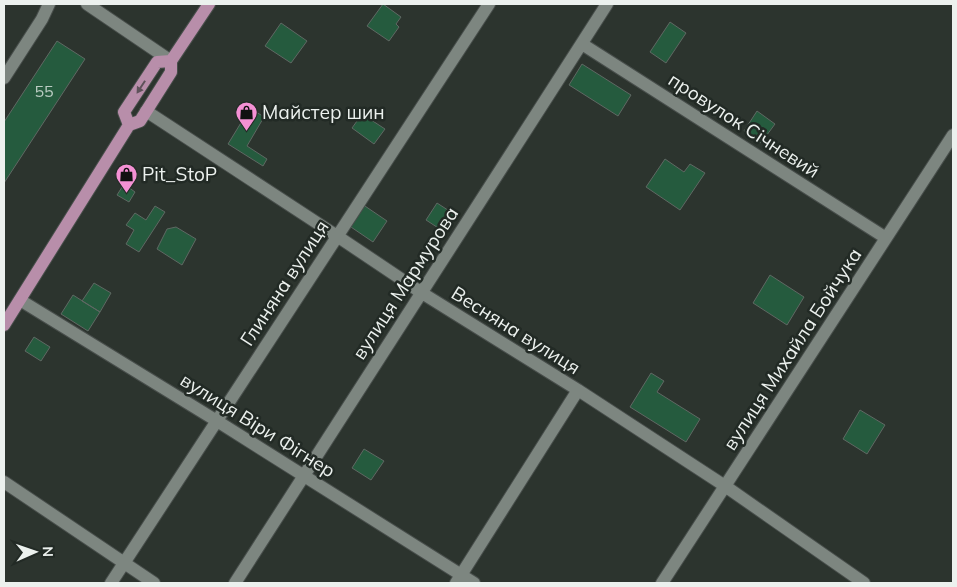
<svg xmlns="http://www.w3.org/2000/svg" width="957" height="587" viewBox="0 0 957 587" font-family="Mulish,sans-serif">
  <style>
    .building { fill: #255b3e; stroke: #5f6863 }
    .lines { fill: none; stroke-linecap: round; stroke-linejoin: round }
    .minor-casing { stroke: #484e4b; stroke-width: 14 }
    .major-casing { stroke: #484e4b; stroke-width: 14 }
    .minor { stroke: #7d8680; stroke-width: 12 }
    .major { stroke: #b88eaa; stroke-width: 12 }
    .oneway { fill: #5e525a }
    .labels { text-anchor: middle; stroke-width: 5; stroke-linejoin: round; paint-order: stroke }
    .number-label { font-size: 16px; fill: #baccc2 }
    .poi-label { font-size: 19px; fill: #ecf1ee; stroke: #222a25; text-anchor: start }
    .street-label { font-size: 19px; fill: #ecf1ee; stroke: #222a25 }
  </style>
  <rect width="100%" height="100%" fill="#2c342e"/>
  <!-- building -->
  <path class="building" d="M383,4L401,17L396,24L399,27L389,41L367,26Z
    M670,22L686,33L666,63L650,52Z
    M281,23L307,41L291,63L265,46Z
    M57,41L85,59L4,183V122Z
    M582,64L631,95L618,116L569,85Z
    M250,108L264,117L247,146L267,159L263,166L228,144Z
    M757,111L775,124L761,143L744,131Z
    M362,114L385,129L374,144L352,128Z
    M665,159L684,172L690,164L705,173L680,210L646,187Z
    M124,184L135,192L129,202L117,195Z
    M437,203L457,216L446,233L426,220Z
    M362,204L387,221L373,242L348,225Z
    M155,206L165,212L139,252L126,244L134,230L126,225L135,213L146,220Z
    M176,227L196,239L182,265L157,249L167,229Z
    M770,275L804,297L787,325L753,303Z
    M94,283L111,293L100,312L82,301Z
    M73,295L100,312L88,331L61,314Z
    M34,337L50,347L41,361L25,351Z
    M651,373L664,381L657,392L700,419L686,442L630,407Z
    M860,410L885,425L867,454L843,439Z
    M364,449L384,461L371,480L352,468Z"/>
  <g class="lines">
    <defs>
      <path id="minor" d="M87,4L171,61
        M582,44L886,238
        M4,78L42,19L49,4
        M146,111L337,236L422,293L578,390L725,486L864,583
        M20,300L217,421L474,583
        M4,482L154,583
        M111,583L489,4
        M235,583L607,4
        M456,583L578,390
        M662,583L953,135"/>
      <path id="major" d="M129,125L124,112L157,62L171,61
        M4,325L129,125L140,121L171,72V61L209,4"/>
    </defs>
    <!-- minor casing -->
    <use href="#minor" class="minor-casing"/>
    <!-- major casing -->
    <use href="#major" class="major-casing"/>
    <!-- minor -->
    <use href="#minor" class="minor"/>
    <!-- major -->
    <use href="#major" class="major"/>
  </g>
  <!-- one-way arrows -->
  <defs><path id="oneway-solid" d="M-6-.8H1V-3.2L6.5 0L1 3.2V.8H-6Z" transform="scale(1.25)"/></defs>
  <use class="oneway" href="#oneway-solid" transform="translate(141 87) rotate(123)"/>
  <!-- icons -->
  <defs>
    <symbol id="shop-pin" viewBox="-11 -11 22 30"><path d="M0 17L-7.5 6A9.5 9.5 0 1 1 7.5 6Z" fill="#f491d4" stroke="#222a25"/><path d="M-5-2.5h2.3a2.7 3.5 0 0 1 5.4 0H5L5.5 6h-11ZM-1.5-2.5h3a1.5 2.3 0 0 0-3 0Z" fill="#111"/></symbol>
  </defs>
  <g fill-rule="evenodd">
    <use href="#shop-pin" x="234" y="100" width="25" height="34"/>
    <use href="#shop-pin" x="114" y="162" width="25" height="34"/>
  </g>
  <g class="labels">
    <!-- number labels -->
    <g class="number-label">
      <text x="44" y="97">55</text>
    </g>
    <!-- poi labels -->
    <g class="poi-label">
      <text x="262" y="119">Майстер шин</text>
      <text x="142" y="181">Pit_StoP</text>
    </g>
    <!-- street labels -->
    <g class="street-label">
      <text transform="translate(744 125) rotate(33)" y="7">провулок Січневий</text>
      <text transform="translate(284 283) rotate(-57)" y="7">Глиняна вулиця</text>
      <text transform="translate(405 283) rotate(-57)" y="7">вулиця Мармурова</text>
      <text transform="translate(516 330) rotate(32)" y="7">Весняна вулиця</text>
      <text transform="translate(792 349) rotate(-57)" y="7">вулиця Михайла Бойчука</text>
      <text transform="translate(258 425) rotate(32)" y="7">вулиця Віри Фігнер</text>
    </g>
  </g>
  <!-- border -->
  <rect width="957" height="587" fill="none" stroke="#ecf1ee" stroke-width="10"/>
  <!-- north arrow -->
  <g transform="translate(35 552) rotate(88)" stroke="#222a25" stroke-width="4" paint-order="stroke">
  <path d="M0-4L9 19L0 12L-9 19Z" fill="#ecf1ee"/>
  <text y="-8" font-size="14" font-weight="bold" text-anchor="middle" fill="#ecf1ee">N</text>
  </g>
</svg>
